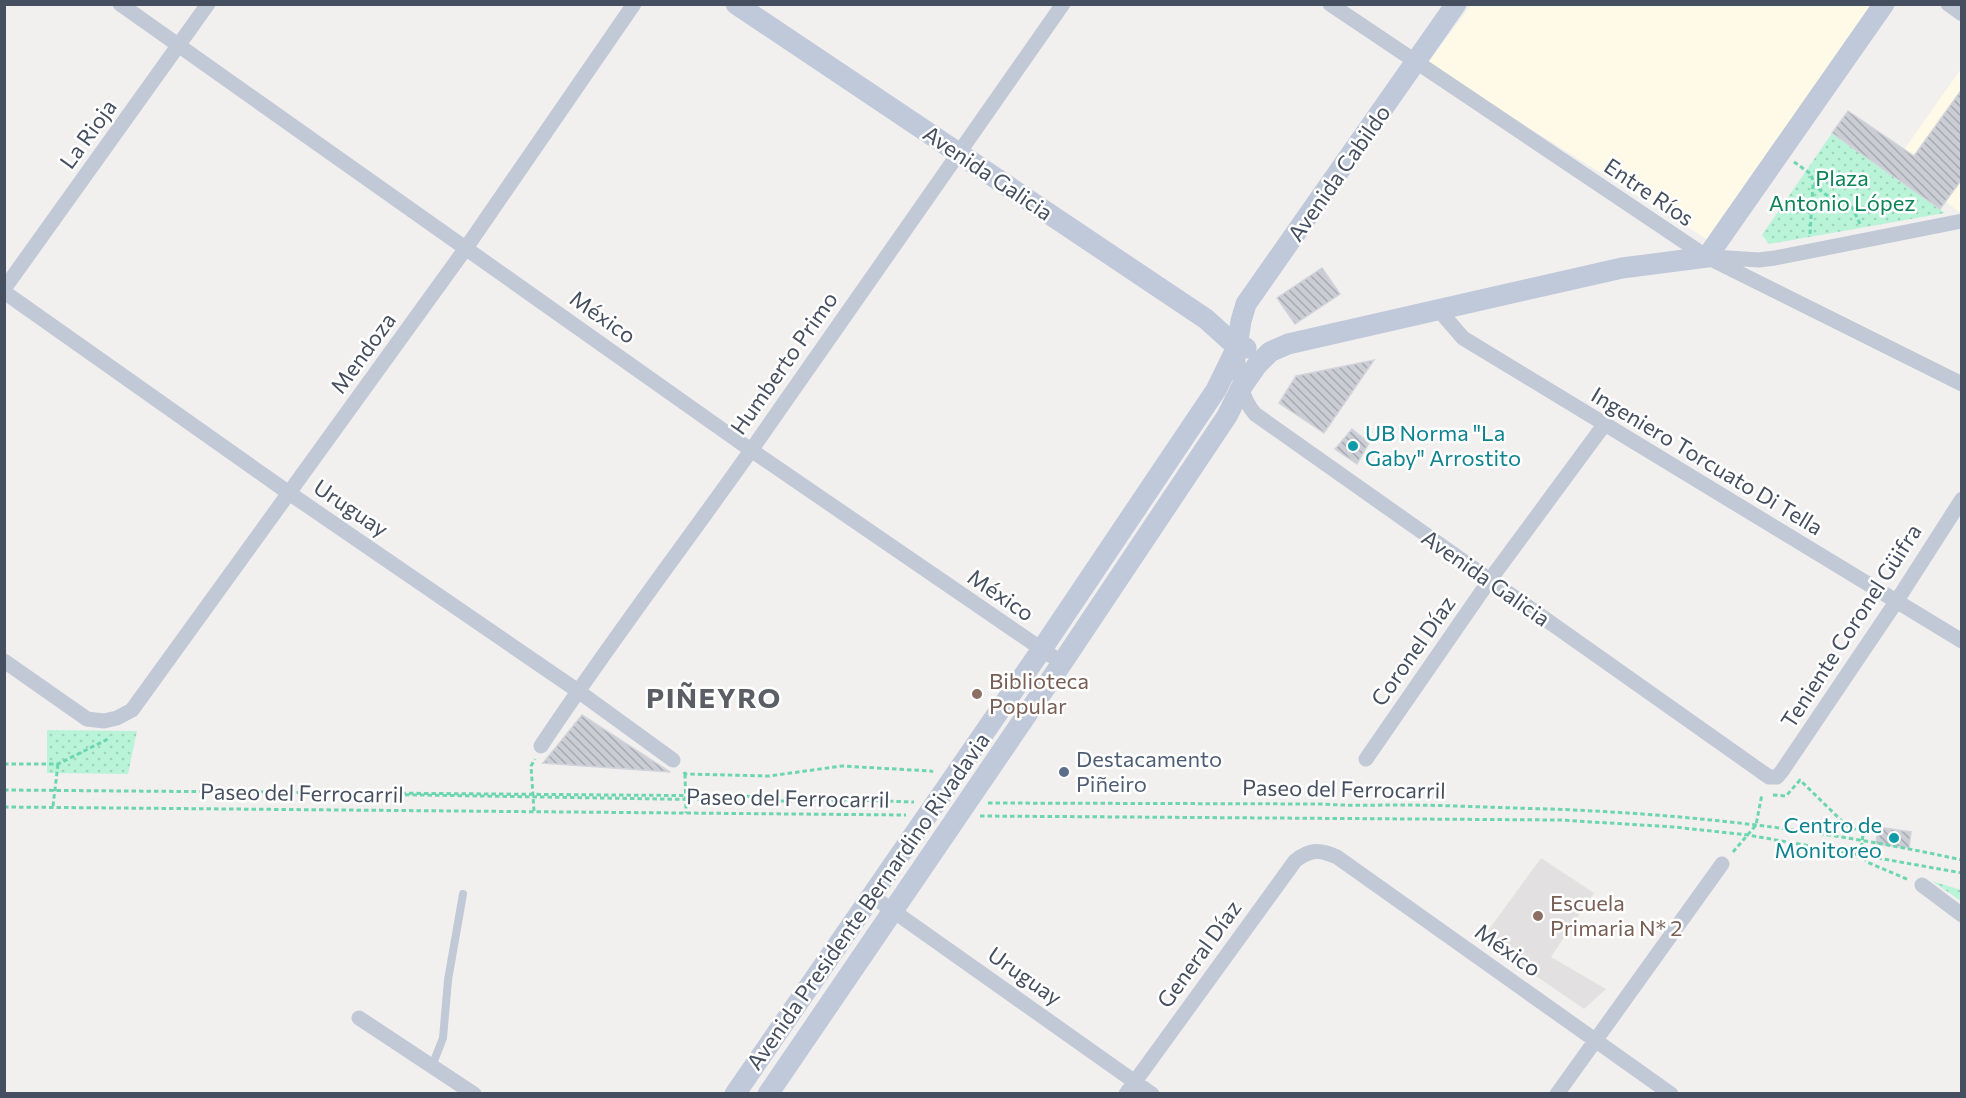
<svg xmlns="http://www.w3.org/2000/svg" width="1966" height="1098" viewBox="0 0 1966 1098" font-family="Commissioner,sans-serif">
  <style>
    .commercial { fill: #fefae7 }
    .education { fill: #e3e0e1 }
    .park { fill: url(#park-dots) }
    .building { fill: url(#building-back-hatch); stroke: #d2d4db; stroke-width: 1.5 }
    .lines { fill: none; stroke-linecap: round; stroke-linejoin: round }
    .path { stroke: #6dd6b1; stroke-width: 3; stroke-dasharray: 4.5 3; stroke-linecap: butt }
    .lane { stroke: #c1c9d6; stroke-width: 8 }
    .street { stroke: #c1c9d6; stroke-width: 15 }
    .secondary { stroke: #c0c9da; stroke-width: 21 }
    .culture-dot { fill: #0f9aa8; stroke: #fff; stroke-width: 2 }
    .education-dot { fill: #8d6e63; stroke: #fff; stroke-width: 2 }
    .service-dot { fill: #5c6f8a; stroke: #fff; stroke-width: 2 }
    .labels { text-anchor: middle; stroke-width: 5; stroke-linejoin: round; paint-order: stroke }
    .street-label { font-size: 22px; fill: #454f5f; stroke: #fff }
    .park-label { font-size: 22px; fill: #0d8358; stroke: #fff }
    .culture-label { font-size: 22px; fill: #0d838f; stroke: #fff; text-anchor: start }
    .education-label { font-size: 22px; fill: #785e54; stroke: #fff; text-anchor: start }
    .service-label { font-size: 22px; fill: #4e5e75; stroke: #fff; text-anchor: start }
    .district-label { font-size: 28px; font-weight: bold; letter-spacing: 1.5px; fill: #5b5e65; stroke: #fff }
  </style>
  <defs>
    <pattern id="park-dots" width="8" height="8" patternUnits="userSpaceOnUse" patternTransform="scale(1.5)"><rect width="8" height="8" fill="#b9f4d8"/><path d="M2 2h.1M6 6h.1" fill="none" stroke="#a0d3bc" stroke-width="1.8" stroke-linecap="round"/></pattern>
    <pattern id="building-back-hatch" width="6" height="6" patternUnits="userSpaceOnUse" patternTransform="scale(1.5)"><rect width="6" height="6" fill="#cbcdd5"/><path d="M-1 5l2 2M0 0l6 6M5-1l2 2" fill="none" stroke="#a7a9b0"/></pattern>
  </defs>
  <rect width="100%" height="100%" fill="#f2efef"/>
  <!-- commercial -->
  <path class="commercial" d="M1471,5H1878L1719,247L1427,64Z
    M1961,69V211L1959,212L1896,161Z"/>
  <!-- education -->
  <path class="education" d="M1541,858L1594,893L1551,957L1606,989L1584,1009L1482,939Z"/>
  <!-- park -->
  <path class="park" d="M1832,133L1945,213L1769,244L1762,235Z
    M47,730L137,731L128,774L47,773Z
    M1932,881L1961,890V901Z"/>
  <!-- building -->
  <path class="building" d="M1962,89V179L1940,209L1832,133L1848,111L1914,156Z
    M1322,268L1340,294L1295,324L1277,298Z
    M1374,360L1324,433L1279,403L1296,376Z
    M1352,429L1369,443L1357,464L1335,449Z
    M582,715L670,772L543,763Z
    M1878,827L1911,832L1909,848L1876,844Z"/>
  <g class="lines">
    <!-- path -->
    <path class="path" d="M1794,162L1811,174C1815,194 1835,199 1852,207L1860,224
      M1810,234L1813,184
      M4,764H58L106,740L109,736
      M684,772L685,774L769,776L842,766L931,771L933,772
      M685,774L686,813
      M4,790L738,796L914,802
      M360,794L845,802
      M1773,795L1786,796L1800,780L1846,825L1863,833L1861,854L1867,862L1909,880
      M988,803L1322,804C1349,806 1374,805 1400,805C1450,805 1500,808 1550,809C1688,814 1827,830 1962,860
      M53,806L58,764
      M4,807L906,815
      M534,811L531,766L535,759
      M980,816L1560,820L1674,827L1748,835L1962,873
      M1733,852L1756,825L1762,794"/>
    <!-- lane -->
    <path class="lane" d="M432,1066L443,1038L448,980L463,894"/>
    <!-- street -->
    <path class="street" d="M120,4L751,450L1062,663
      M1330,4L1707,257L1962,384
      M1948,4L1962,14
      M1713,257L1759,260L1775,258L1962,221
      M4,289L208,4
      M4,292L289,493L578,691L673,760
      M1438,309L1463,338L1962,641
      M1237,348C1239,373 1238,394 1255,414L1769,777H1777L1782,771L1896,602L1962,499
      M4,661L87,719L104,721L117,718L132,710L466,248L634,4
      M541,746C608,645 682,548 752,449C856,301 959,152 1063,4
      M1366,759L1489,581L1604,425
      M1922,885L1962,915
      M872,896L1152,1094
      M359,1018L474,1094
      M1126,1094L1295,861C1310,849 1320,849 1337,857L1671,1094
      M1557,1094L1722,864"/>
    <!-- secondary -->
    <path class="secondary" d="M736,4L1206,319L1237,347L1246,348
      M735,1094L1042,649L1216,390L1237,347L1241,321L1246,304L1456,4
      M768,1094L1062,663L1227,416L1241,388L1257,365L1270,352L1288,344L1622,268L1707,257L1884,4"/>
  </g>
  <!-- markers -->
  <g class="culture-dot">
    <circle cx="1353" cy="446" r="6"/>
    <circle cx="1894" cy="838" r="6"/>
  </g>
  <g class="education-dot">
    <circle cx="977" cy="694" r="6"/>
    <circle cx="1538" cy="916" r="6"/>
  </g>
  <circle class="service-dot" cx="1064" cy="772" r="6"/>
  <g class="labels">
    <!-- street labels -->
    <g class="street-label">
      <text transform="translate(88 134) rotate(-54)" y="8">La Rioja</text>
      <text transform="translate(988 173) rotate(34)" y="8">Avenida Galicia</text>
      <text transform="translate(1339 173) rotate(-55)" y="8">Avenida Cabildo</text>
      <text transform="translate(1649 192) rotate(34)" y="8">Entre Ríos</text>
      <text transform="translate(603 317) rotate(35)" y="8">México</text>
      <text transform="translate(363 353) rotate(-54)" y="8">Mendoza</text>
      <text transform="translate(784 363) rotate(-55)" y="8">Humberto Primo</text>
      <text transform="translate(1707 461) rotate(31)" y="8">Ingeniero Torcuato Di Tella</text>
      <text transform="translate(351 508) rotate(34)" y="8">Uruguay</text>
      <text transform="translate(1486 578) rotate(35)" y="8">Avenida Galicia</text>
      <text transform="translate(1001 595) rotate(34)" y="8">México</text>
      <text transform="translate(1851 626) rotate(-57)" y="8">Teniente Coronel Güifra</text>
      <text transform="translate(1413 651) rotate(-55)" y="8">Coronel Díaz</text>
      <text transform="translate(1344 789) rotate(1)" y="8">Paseo del Ferrocarril</text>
      <text transform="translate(302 793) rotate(1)" y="8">Paseo del Ferrocarril</text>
      <text transform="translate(788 798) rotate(1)" y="8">Paseo del Ferrocarril</text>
      <text transform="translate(868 901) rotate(-55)" y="8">Avenida Presidente Bernardino Rivadavia</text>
      <text transform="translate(1508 950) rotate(35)" y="8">México</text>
      <text transform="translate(1199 954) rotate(-54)" y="8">General Díaz</text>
      <text transform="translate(1025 976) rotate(35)" y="8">Uruguay</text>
    </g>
    <!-- park labels -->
    <g class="park-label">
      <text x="1842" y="186">Plaza<tspan x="1842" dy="25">Antonio López</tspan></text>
    </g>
    <!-- culture labels -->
    <g class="culture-label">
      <text x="1365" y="441">UB Norma "La<tspan x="1365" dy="25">Gaby" Arrostito</tspan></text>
      <text x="1882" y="833" text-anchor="end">Centro de<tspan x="1882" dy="25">Monitoreo</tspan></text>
    </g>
    <!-- education labels -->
    <g class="education-label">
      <text x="989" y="689">Biblioteca<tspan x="989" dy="25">Popular</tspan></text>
      <text x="1550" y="911">Escuela<tspan x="1550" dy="25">Primaria N* 2</tspan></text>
    </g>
    <!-- service labels -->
    <g class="service-label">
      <text x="1076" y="767">Destacamento<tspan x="1076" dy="25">Piñeiro</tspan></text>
    </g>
    <!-- district labels -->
    <g class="district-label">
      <text x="714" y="708">PIÑEYRO</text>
    </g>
  </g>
  <!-- border -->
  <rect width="1966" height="1098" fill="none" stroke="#454f5f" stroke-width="12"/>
</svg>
